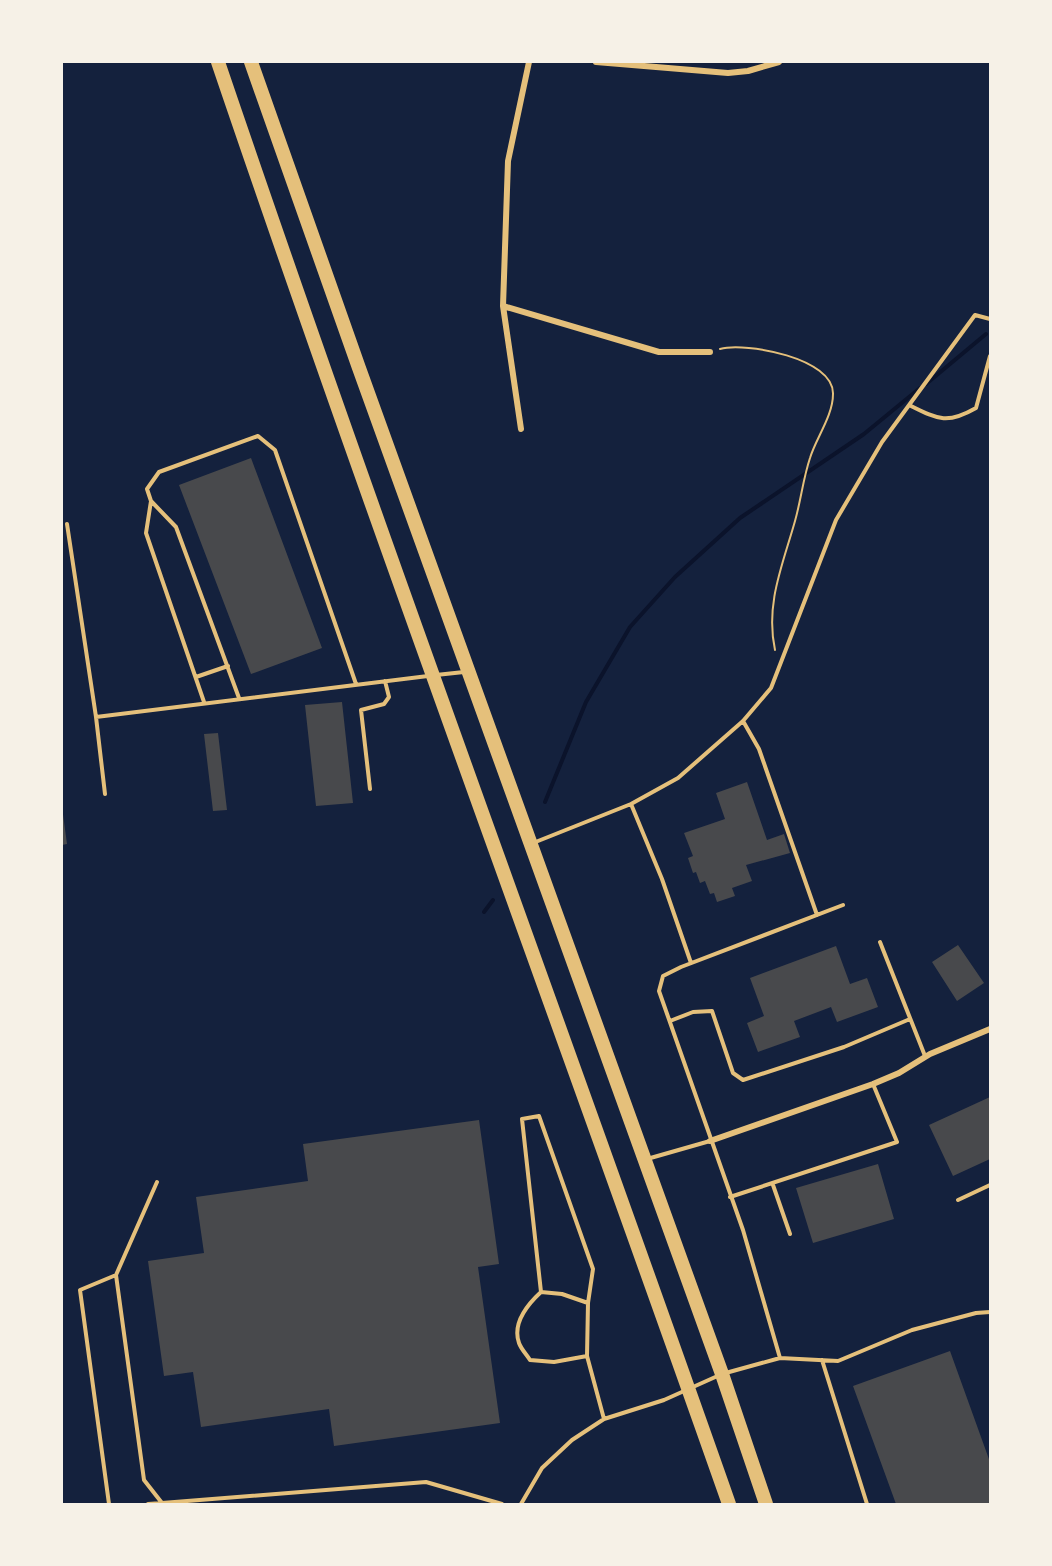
<svg xmlns="http://www.w3.org/2000/svg" width="1052" height="1566" viewBox="0 0 1052 1566" font-family="'Nunito Sans',sans-serif">
  <style>
    .lines { fill: none; stroke-linecap: round; stroke-linejoin: round }
    .stream { stroke: #0b132b; stroke-width: 4 }
    .building { fill: #48494c }
    .path { stroke: #e5c07b; stroke-width: 2 }
    .service { stroke: #e5c07b; stroke-width: 4 }
    .minor { stroke: #e5c07b; stroke-width: 6 }
    .primary { stroke: #e5c07b; stroke-width: 14 }
  </style>
  <rect width="100%" height="100%" fill="#14213d"/>
  <g class="lines">
    <!-- stream -->
    <path class="stream" d="M926,384L986,334
      M545,802L586,702L630,627L675,577L740,518L864,434L920,388
      M484,912L493,900"/>
  </g>
  <!-- building -->
  <path class="building" d="M251,458L322,648L251,674L179,485Z
    M342,702L353,803L316,806L305,705Z
    M218,733L227,810L213,811L204,734Z
    M747,782L767,840L784,834L790,853L746,865L752,881L732,888L735,896L717,902L714,893L710,894L705,881L700,883L696,872L693,873L688,858L693,856L684,833L725,819L716,793Z
    M62,807L67,844L62,845Z
    M958,945L984,983L957,1001L932,962Z
    M836,946L850,984L867,978L878,1007L837,1022L831,1007L794,1021L800,1037L758,1052L747,1023L764,1016L750,978Z
    M990,1097V1159L953,1176L929,1125Z
    M479,1120L499,1264L478,1267L500,1423L334,1446L329,1409L201,1427L193,1372L164,1376L148,1261L204,1253L196,1197L308,1181L303,1144Z
    M878,1164L894,1219L813,1243L796,1188Z
    M950,1351L990,1462V1504H896L853,1386Z"/>
  <g class="lines">
    <!-- path -->
    <path class="path" d="M720,349C746,342 834,358 833,394C833,416 816,438 810,458C803,479 801,500 795,521C783,564 765,604 775,650"/>
    <!-- service -->
    <path class="service" d="M911,406C939,420 948,424 976,408L990,356
      M151,501L176,527L239,698
      M67,524L96,717L428,676
      M436,675L464,672
      M196,677L228,666
      M204,702L146,533L151,501L147,489L159,472L258,436L275,450L356,684
      M96,717L105,794
      M743,721L759,749L817,915
      M370,789L361,710L384,704L389,697L385,681
      M631,804L662,879L691,963
      M533,843L631,804L678,778L743,721L771,688L836,520L882,442L975,315L990,319
      M880,942L925,1056
      M670,1021L693,1012L712,1011L733,1073L743,1080L844,1047L910,1019
      M647,1159L710,1141
      M157,1182L116,1275L144,1480L162,1503L426,1482L502,1504
      M773,1185L790,1234
      M730,1197L897,1142L873,1084
      M958,1200L990,1185
      M541,1292C528,1304 512,1323 519,1343C521,1349 527,1355 530,1360L554,1362L587,1356
      M588,1303L562,1294L541,1292L522,1119L539,1116L593,1269L588,1303L587,1356L604,1419
      M780,1358L743,1230L659,991L663,976L681,967L843,905
      M822,1360L867,1504
      M109,1504L80,1290L116,1275
      M148,1504L162,1503
      M521,1504L542,1468L572,1440L604,1419L664,1400L722,1374L780,1358L838,1361L912,1330L976,1313L990,1312"/>
    <!-- minor -->
    <path class="minor" d="M596,62L728,73L748,71L779,62
      M503,306L659,352H710
      M521,429L503,306L508,161L529,62
      M710,1141L873,1084L899,1073L930,1054L990,1029"/>
    <!-- primary -->
    <path class="primary" d="M218,62C382,545 560,1023 729,1504
      M251,62L359,368L722,1374L766,1504"/>
  </g>
  <!-- border -->
  <rect width="1052" height="1566" fill="none" stroke="#f6f1e7" stroke-width="126"/>
</svg>
